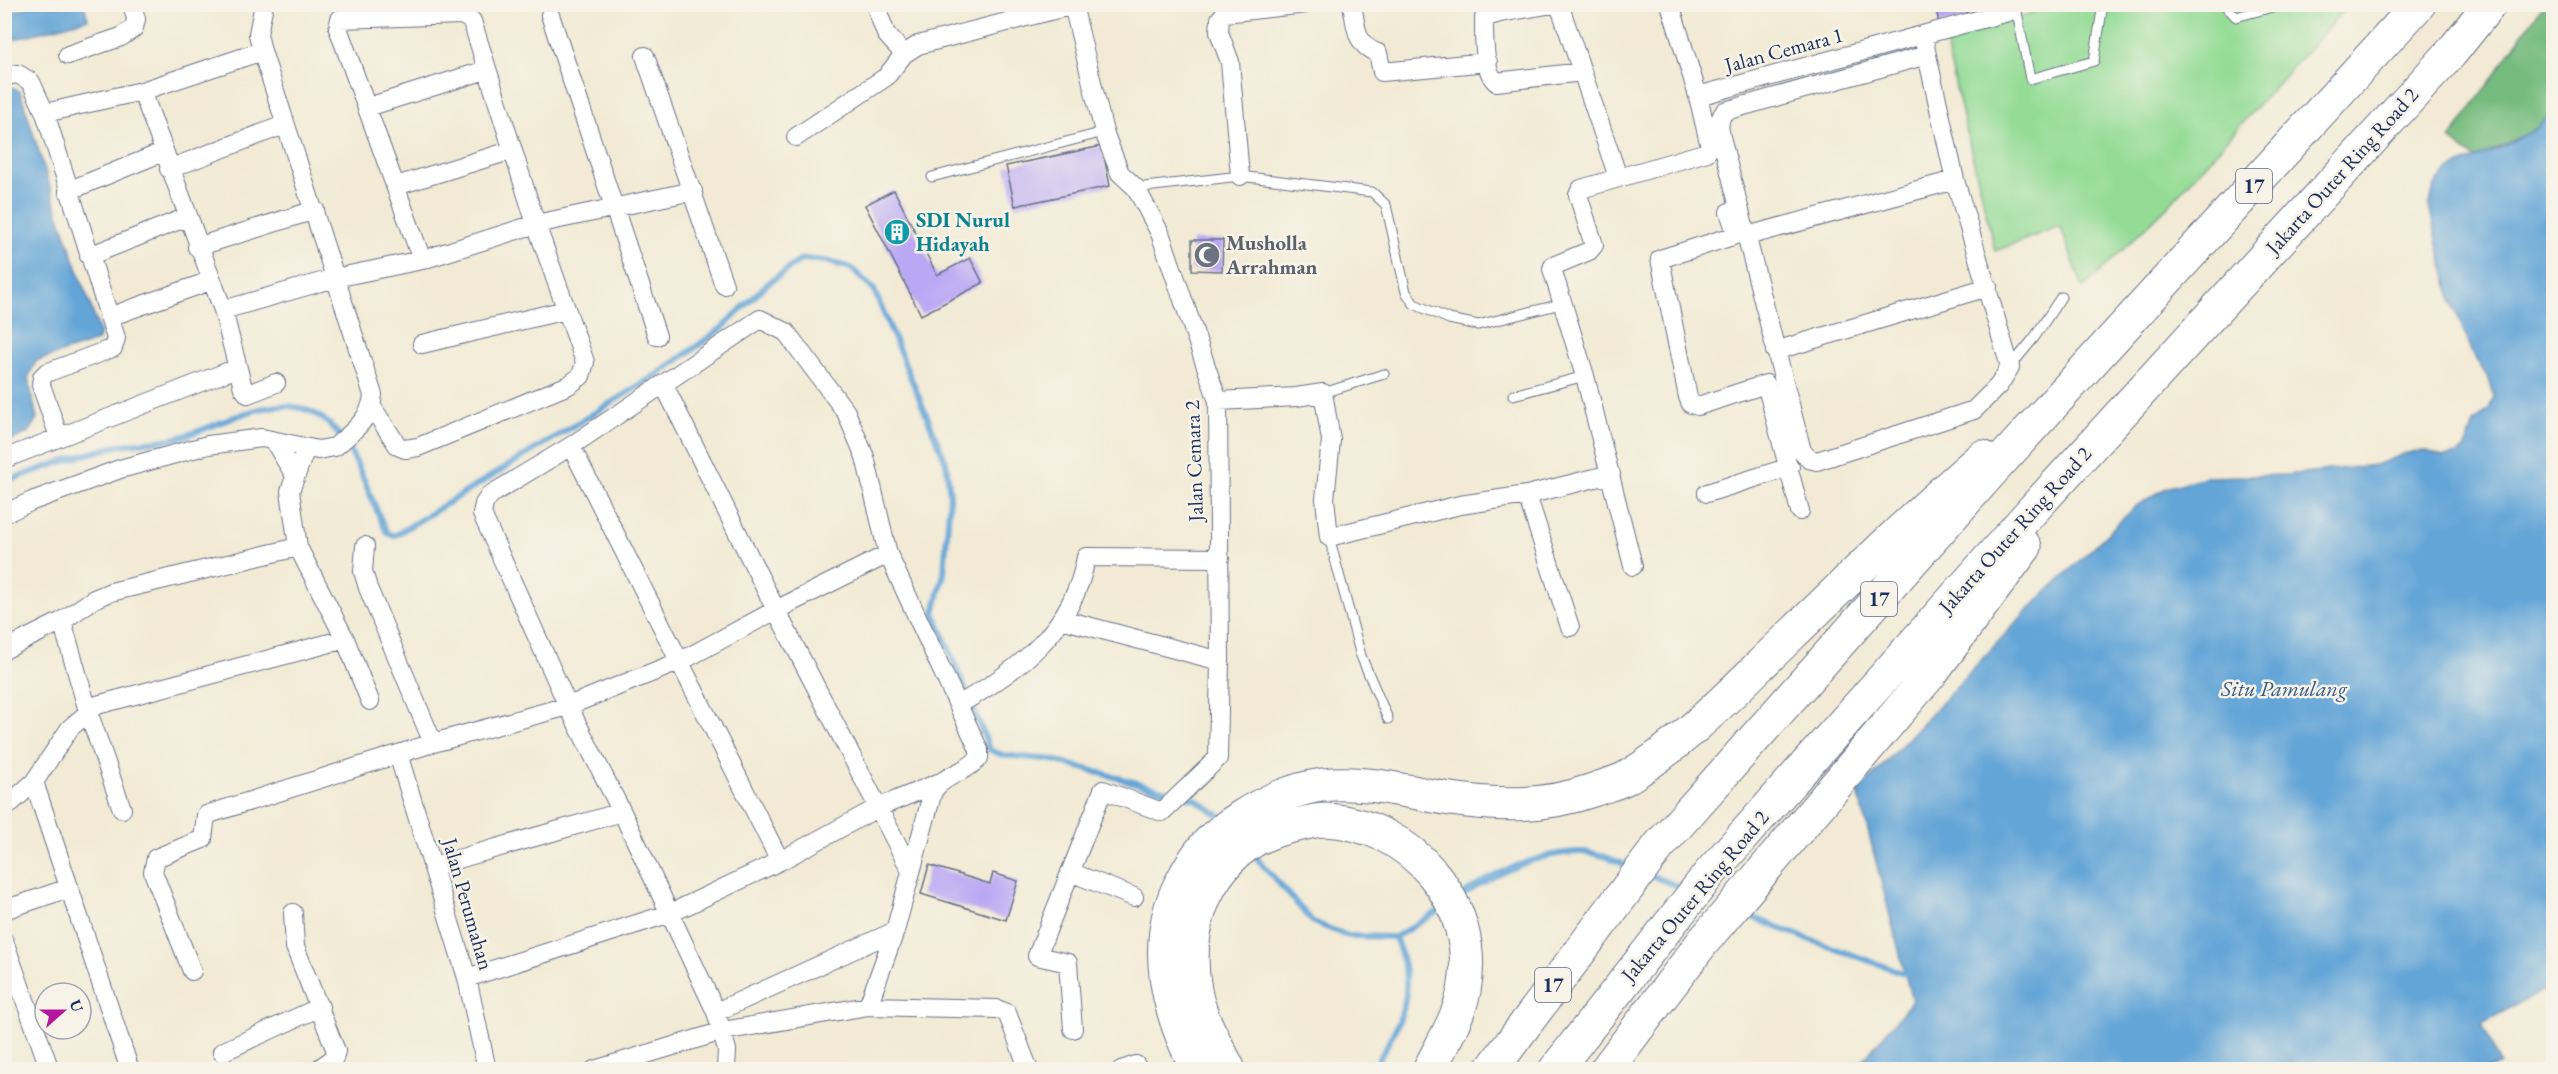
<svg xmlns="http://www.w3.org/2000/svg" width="2558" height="1074" viewBox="0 0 2558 1074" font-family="'EB Garamond',serif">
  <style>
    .green { fill: #94dc96; stroke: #58867a; stroke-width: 1.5 }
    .forest { fill: #77bc7f; stroke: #49766e; stroke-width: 1.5 }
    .water { fill: #63a5d7; stroke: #3f6a9a; stroke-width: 1.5 }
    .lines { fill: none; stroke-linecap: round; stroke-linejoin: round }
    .stream { stroke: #63a5d7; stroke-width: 6 }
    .building { fill: #baa8f4 }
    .lane-casing { stroke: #667087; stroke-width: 11 }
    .street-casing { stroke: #667087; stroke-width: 20 }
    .highway-casing { stroke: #667087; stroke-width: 35 }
    .lane { stroke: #fff; stroke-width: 9 }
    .street { stroke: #fff; stroke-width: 18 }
    .highway { stroke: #fff; stroke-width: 33 }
    .labels { text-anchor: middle; stroke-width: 5; stroke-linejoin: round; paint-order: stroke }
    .shield { fill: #f7f3e8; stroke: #5d6a87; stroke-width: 1.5 }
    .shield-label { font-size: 20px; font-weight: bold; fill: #1b2f5e }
    .street-label { font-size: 21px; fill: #1b2f5e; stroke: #f7f3e8 }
    .culture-label { font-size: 21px; font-weight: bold; fill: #0d838f; stroke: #f7f3e8; text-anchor: start }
    .worship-label { font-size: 21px; font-weight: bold; fill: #5b616d; stroke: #f7f3e8; text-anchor: start }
    .water-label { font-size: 22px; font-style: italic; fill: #345888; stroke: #f7f3e8 }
  </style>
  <rect width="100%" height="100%" fill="#f7f3e8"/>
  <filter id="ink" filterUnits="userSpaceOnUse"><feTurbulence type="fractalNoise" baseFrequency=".0167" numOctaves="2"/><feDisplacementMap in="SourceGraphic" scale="12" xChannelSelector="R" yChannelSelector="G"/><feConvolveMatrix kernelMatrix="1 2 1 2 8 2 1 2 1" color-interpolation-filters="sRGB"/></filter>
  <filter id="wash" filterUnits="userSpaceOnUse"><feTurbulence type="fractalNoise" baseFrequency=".008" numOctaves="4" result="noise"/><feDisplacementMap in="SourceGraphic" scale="24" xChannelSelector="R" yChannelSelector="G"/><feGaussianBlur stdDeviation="1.35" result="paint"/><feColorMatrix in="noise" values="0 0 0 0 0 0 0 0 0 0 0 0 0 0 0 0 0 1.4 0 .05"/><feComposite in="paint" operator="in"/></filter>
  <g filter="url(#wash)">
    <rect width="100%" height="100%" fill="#f2ead4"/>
    <!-- green -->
    <path class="green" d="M2341,4L2342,12L2167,207L2083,288L2060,226L1995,251L1945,41L2056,5Z"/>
    <!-- forest -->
    <path class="forest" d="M2543,5H2553V112L2532,131L2476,159L2450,139Z"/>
    <!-- water -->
    <path class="water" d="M35,5H84L88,19L8,41L5,13Z
      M7,86L20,91L59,216L100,333L97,341L36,361L28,378L37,418L28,433L5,443L4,87Z
      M2553,112V1010L2542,991L2482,1023L2500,1064L2489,1069H1856L1912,1001L1858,792L2024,614L2136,506L2166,488L2205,477L2286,475L2375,465L2411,452L2427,451L2443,457L2457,454L2466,448L2474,423L2489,409L2494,396L2489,379L2476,360L2452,303L2429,207L2434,187L2448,170L2503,147L2532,131Z"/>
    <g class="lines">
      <!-- stream -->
      <path class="stream" d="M4,482C43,468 82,454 122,445C139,442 158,442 176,438C223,428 284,380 330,425C359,453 369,498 387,533L394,536L661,372L722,328L767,284L802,259L826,261L851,268L874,290L946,462L950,495L944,573L934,613L990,750L1003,755L1053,760L1195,799L1223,818
        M1253,854L1313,922L1348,936L1395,937L1444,908
        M1650,875L1685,889
        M1460,897C1493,874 1539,852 1581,852C1598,852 1614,860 1630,867
        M1742,913L1805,938L1912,976
        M1373,1070C1402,1018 1419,996 1395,937"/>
    </g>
    <g id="blocks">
      <!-- building -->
      <path class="building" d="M1950,4H1965L1968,18L1939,24L1936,8Z
        M1972,4H2008L1974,15Z
        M1102,146L1110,186L1015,206L1006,166Z
        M894,190L937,275L970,258L983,283L921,315L865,205Z
        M1192,240H1223L1222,271L1192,270Z
        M929,865L990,884L993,873L1018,881L1006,920L921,894Z"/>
    </g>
  </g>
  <g filter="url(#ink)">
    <use href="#blocks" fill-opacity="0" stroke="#667087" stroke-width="1.5"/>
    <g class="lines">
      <defs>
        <path id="lane" d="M2224,4L2236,17L2283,4
          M2016,7L2030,79L2094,61L2103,4
          M932,177L1104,132
          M1136,188L1240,176L1372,192L1386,205L1406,292L1414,304L1449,319L1478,325L1561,304
          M2010,367L2034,338L2061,297
          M1323,393L1384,374
          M1513,395L1585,376
          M1329,537L1361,656L1388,719"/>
        <path id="street" d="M875,4L886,34L904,54L918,45L1073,5L1104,132L1120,173L1136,188L1160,233L1218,401L1220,661L1218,758L1162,812L1103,790L1037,956L1068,963L1073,1029
          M1226,4L1225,13L1220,19L1219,32L1230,62L1240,176
          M1352,4C1356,25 1355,46 1378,53L1382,72L1488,62
          M1497,4L1500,13L1553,4
          M1559,4L1618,177
          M1225,13L1306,4
          M1500,13L1484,18C1484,34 1483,71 1496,82L1582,72
          M550,15L657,336
          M1923,36L1927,55L1955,180L2010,367L1999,385L1974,410L1817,461L1809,459L1802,451L1724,149C1721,135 1715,123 1725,111L1927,55
          M68,55L121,37L134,28L136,19L132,4
          M645,56L724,285
          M4,76L18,74L31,82L45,113L116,338L113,348L46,373L42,377L41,385L59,437
          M142,91L223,310L243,388L248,394L276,383
          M1698,96L2011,11L2016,4
          M368,107L486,70
          M45,113L142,91L262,51
          M796,137L886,77L904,54
          M169,169L284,125
          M396,186L513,150
          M68,191L163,152
          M1729,212L1736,232L1733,236L1660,259L1688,397L1691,404L1698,406L1766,384L1800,511
          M1747,236L1955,180
          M197,247L315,210
          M89,256L187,217
          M223,310L335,278L422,260L536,224L693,191
          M109,317L210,281
          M422,344L566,310
          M1775,351L1988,287
          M664,385L776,610L910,869
          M1218,401L1296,397L1323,393L1331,440L1325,499L1329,537L1460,505L1527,495L1611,474
          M372,407L398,446L405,449L418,447L569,385L581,376L585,362L536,224L472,21L462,15L340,19L338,28L422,260
          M274,441L294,474
          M571,446L780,861
          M306,448L290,491L298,547L345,639L370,701
          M4,459L237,368
          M1707,493L1790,467
          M1527,495L1570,627
          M4,514L32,501L120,469L208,445L262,438L318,450L335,447C352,432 371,419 373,395L262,51L258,34L264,4
          M365,546L363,571L368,588L433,743
          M1633,566L1585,376L1552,269L1553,266L1589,251L1594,245L1578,195L1581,189L1707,152L1710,147L1698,96L1670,4
          M1061,619L1220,661
          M62,621L88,711L122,809
          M4,650L62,621L94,599L111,592L298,547
          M958,705C1019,670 1074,629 1086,557L1220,558
          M398,754L467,978L487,1070
          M34,782L130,1070
          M4,809L34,782L70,728L97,705L345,639
          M434,866L622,812
          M1070,872L1134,897
          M4,910L69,888
          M293,913L295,947L336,1051L334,1058L317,1070
          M4,941L50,1070
          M192,971L153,872L156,858L203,839L206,815L433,743L568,706L681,661L776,610L888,554
          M467,978L671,913L780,861L877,808L938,783
          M716,1012L895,931
          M222,1052L320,1007
          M594,1070L723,1031L868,1006L997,1009L1007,1013L1029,1070
          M726,1070L727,1050L716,1012L622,812L568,706L482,514L484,504L490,495L571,446L760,319L786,332L846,412L865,457L888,554L979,750V758C966,773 945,774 933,791L895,931L868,1006
          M1121,1070L1136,1065"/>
        <path id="highway" d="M1198,1070C1168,1014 1150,945 1180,885C1197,852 1209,838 1241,817C1264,802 1294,789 1322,785C1363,780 1404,791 1444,798C1496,806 1543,808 1593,790C1604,786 1616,783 1626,778C1686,742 1735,689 1785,641C1850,578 1914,516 1982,457
          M1229,1070C1217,1045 1199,1017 1195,990C1181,915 1218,839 1297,825C1306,823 1316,820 1324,820C1411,823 1481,904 1464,991C1458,1019 1442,1044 1429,1070
          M1491,1070L1659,846L1992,471L2419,4
          M1555,1070L1710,873L2029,514L2451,53L2490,4
          M1606,1070L1702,943L1932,672L2025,547"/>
      </defs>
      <!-- lane casing -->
      <use href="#lane" class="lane-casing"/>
      <!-- street casing -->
      <use href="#street" class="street-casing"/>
      <!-- highway casing -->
      <use href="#highway" class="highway-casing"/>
      <!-- lane -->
      <use href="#lane" class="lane"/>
      <!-- street -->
      <use href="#street" class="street"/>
      <!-- highway -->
      <use href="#highway" class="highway"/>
    </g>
  </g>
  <!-- icons -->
  <defs>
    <symbol id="building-disc" viewBox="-11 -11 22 22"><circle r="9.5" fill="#0f9aa8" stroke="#f7f3e8"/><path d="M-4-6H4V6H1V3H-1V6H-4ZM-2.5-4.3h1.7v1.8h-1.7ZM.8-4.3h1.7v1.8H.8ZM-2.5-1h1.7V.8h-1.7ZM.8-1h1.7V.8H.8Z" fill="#fff"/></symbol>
    <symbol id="mosque-disc" viewBox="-11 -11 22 22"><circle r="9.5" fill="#6b7280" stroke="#f7f3e8"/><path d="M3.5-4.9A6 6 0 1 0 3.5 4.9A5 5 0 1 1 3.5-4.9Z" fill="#fff"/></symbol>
  </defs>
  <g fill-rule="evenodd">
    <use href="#building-disc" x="882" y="217" width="30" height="30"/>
    <use href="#mosque-disc" x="1192" y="240" width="30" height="30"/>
  </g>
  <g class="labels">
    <!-- shield labels -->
    <g class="shield">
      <rect x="2236" y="169" width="36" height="34" rx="4.5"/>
      <rect x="1861" y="582" width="36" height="34" rx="4.5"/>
      <rect x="1535" y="968" width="36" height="34" rx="4.5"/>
    </g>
    <g class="shield-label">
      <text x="2254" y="193">17</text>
      <text x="1879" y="606">17</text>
      <text x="1553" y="992">17</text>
    </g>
    <!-- street labels -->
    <g class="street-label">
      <text transform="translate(1784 50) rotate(-15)" y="7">Jalan Cemara 1</text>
      <text transform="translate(2342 171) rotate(-48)" y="7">Jakarta Outer Ring Road 2</text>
      <text transform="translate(1194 461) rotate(-92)" y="7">Jalan Cemara 2</text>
      <text transform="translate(2015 530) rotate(-48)" y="7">Jakarta Outer Ring Road 2</text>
      <text transform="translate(1695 896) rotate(-50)" y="7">Jakarta Outer Ring Road 2</text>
      <text transform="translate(468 904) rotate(74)" y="7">Jalan Perumahan</text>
    </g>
    <!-- culture labels -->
    <g class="culture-label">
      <text x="916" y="227">SDI Nurul<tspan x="916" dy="24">Hidayah</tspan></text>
    </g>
    <!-- worship labels -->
    <g class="worship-label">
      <text x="1226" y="250">Musholla<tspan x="1226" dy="24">Arrahman</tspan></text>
    </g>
    <!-- water labels -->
    <g class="water-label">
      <text x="2284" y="696">Situ Pamulang</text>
    </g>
  </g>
  <!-- margin -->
  <rect width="2558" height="1074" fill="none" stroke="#f7f3e8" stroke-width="24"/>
  <!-- north arrow -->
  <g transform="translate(63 1011) rotate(69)"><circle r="28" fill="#f7f3e8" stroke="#9fa5b1" stroke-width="1.5"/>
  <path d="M0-4.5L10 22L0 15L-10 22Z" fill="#b5179e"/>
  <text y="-9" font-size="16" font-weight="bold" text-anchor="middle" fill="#1b2f5e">U</text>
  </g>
</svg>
